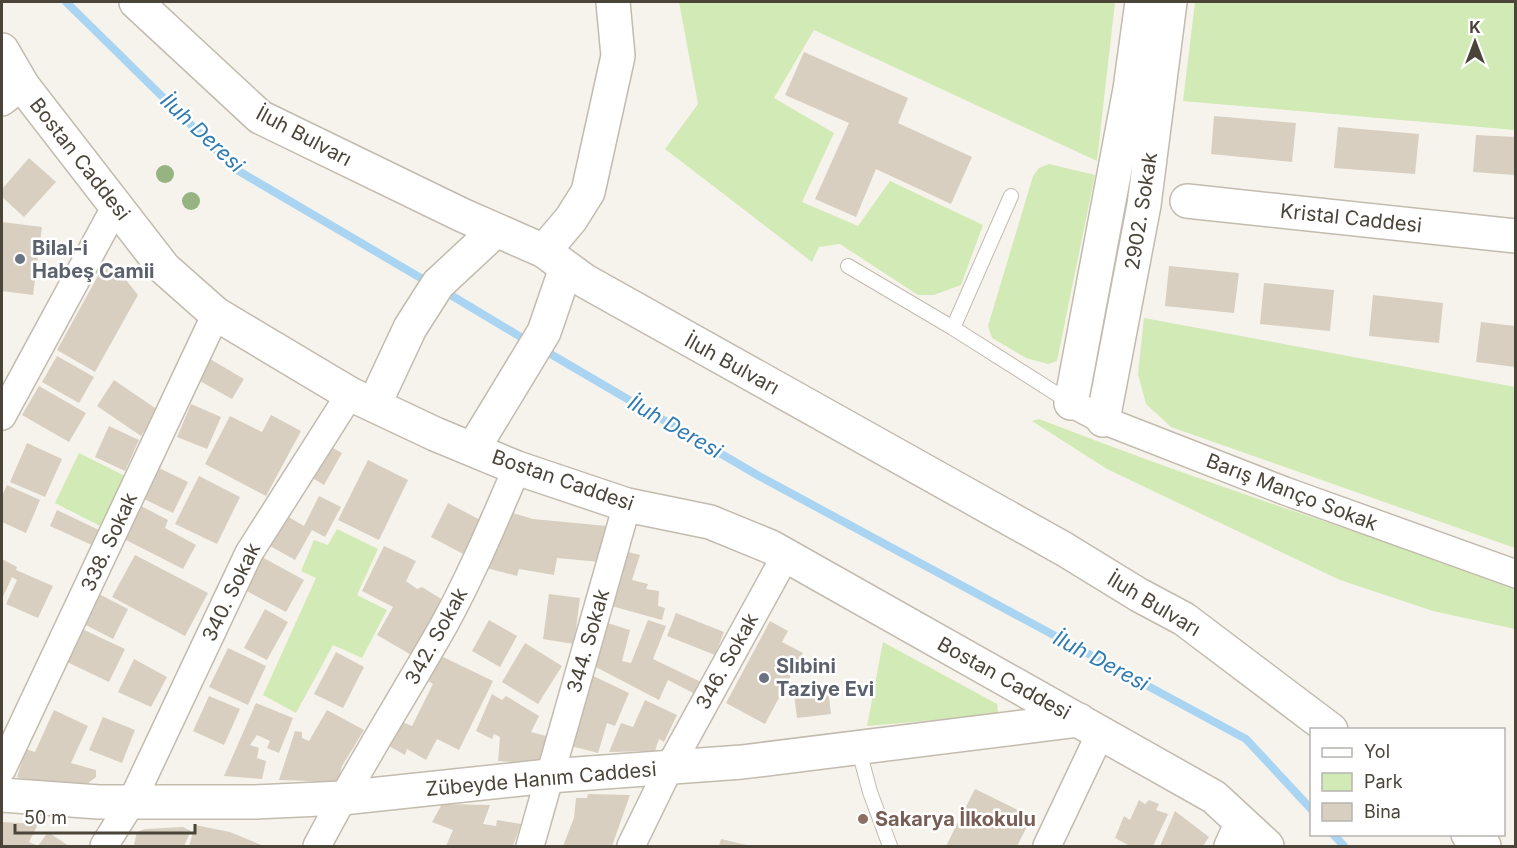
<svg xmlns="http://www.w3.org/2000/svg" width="1517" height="848" viewBox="0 0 1517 848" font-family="Inter,sans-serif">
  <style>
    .green { fill: #d2eab5 }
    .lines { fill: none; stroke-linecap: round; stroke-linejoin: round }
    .stream { stroke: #a9d4f2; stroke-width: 8 }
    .building { fill: #d8cfc1 }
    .service-casing { stroke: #c2bbae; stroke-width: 16 }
    .minor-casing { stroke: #c2bbae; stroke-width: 30 }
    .tertiary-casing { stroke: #c2bbae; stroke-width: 36 }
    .service { stroke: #fff; stroke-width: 14 }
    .minor { stroke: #fff; stroke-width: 27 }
    .tertiary { stroke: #fff; stroke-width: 33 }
    .tree { fill: #97b381 }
    .worship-dot { fill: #6b7280; stroke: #fff; stroke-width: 2 }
    .education-dot { fill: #8d6e63; stroke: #fff; stroke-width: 2 }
    .labels { text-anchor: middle; stroke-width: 5; stroke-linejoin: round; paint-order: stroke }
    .street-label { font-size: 20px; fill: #4b4439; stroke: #fff }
    .worship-label { font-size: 20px; font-weight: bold; fill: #5b616d; stroke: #fff; text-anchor: start }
    .education-label { font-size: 20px; font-weight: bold; fill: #785e54; stroke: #fff; text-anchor: start }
    .water-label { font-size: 21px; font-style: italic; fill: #2e7ab2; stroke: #fff }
  </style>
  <rect width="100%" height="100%" fill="#f6f3ec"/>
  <!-- green -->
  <path class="green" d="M679,2H1115L1097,161L814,30L774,98L834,133L802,202L858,226L890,181L983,225L961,285L934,295H918L840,244L819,247L812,262L665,149L698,104Z
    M1195,2H1515V130L1183,101Z
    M1049,164L1095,175L1057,361L1048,364L1026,358L992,338L988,326L1033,176L1039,168Z
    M1144,318L1515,387V548L1171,427L1146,404L1138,374Z
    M1039,419C1195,480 1356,532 1515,585V629L1433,611L1340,580L1107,469L1032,421Z
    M79,453L129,478L104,528L55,503Z
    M337,529L378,549L357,595L387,610L362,658L333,645L296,713L263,695L316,578L301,571L314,540L328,545Z
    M883,642L997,704L998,712L992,715L867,726Z"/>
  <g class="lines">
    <!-- stream -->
    <path class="stream" d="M66,2L237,170L431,284
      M444,291L529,342
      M542,349L759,476L1246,739L1312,810
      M1333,834L1344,846"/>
  </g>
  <!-- building -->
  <path class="building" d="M804,52L908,98L898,123L972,157L951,204L876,169L856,217L815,199L849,123L785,95Z
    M1214,116L1296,123L1292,162L1211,154Z
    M1338,127L1419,134L1415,174L1334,168Z
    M1476,135L1515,137V175L1473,172Z
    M29,158L56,182L24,217L2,197V189Z
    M2,222L42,227L33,295L2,291Z
    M105,263L118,270L138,295L95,372L57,350Z
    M1169,266L1239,273L1234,313L1165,306Z
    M1264,283L1334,290L1330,331L1260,324Z
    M1373,295L1443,303L1439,343L1369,336Z
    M1481,322L1515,326V367L1476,362Z
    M57,356L94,377L79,403L42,382Z
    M210,359L244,379L232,399L198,380Z
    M114,380L158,410L141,436L97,406Z
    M39,386L86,413L69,442L22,415Z
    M191,404L221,417L207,449L177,437Z
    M271,415L301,431L266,496L205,464L230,416L262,432Z
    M109,426L139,440L125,471L95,457Z
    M322,442L342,453L324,485L304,473Z
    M27,443L62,459L45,497L10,482Z
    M368,460L408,480L379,540L338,520Z
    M159,468L188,482L173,513L144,499Z
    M199,476L240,497L217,544L175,524Z
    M7,485L40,500L26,533L2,522V496Z
    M319,496L341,507L325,537L312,530L295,560L263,542L280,512L304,526Z
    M448,503L484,522L467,556L431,537Z
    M141,506L168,520L165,528L196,545L183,569L124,539Z
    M57,510L101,531L94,546L50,526Z
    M506,511L533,519L607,526L600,562L557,558L554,575L519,569L517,576L483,567Z
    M384,546L416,561L406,581L417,589L422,587L446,602L413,656L377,635L393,607L362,591Z
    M621,550L640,555L632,580L648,584L646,589L659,591L658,606L665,608L662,620L604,604Z
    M135,555L208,593L185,636L112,597Z
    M262,557L304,580L286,612L243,589Z
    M2,559L17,567L16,570L53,586L38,618L6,604L17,580L12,577L2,599Z
    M97,593L128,609L113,639L82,623Z
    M549,594L580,598L574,644L543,639Z
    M265,609L288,622L267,660L244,648Z
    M676,613L724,632L715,655L667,636Z
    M489,620L517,636L500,667L472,651Z
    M648,620L666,626L653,659L703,683L697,695L668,680L659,700L590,664L601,621L630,630L622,661L631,663Z
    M770,621L788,631L782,642L803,653L765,724L726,703Z
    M80,628L125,649L109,682L65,661Z
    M525,643L562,666L538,704L502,682Z
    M228,648L266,666L248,705L209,687Z
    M336,652L364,667L343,708L314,694Z
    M441,656L493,681L459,750L437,739L426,760L407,749L405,755L387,745L400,721L412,726L433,684L428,681Z
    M134,659L167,677L151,707L118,692Z
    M587,673L629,693L615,726L607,723L598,753L567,745Z
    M828,689L831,714L797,718L794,694Z
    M492,694L502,700L506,696L539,716L531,732L550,737L541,764L498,761L500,737L494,734L492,739L476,731Z
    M209,696L240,709L224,745L193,731Z
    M645,700L677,715L664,742L659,739L655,751L609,752L621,723L633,727Z
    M256,703L293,718L279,753L267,748L270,741L257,735L250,745L259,748L257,758L266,761L262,779L224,776Z
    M54,710L88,726L71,763L96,770V777L87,784L59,789L17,777L26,749L35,752Z
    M327,710L364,730L342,766L338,782L279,780L295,731L302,732V738L309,741Z
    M103,717L135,730L122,763L89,750Z
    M975,789L1032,817L1017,846H946Z
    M588,794L630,795L612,846H563L574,818L576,798H587Z
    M1139,800L1145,804L1149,800L1159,804L1156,810L1168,814L1153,846H1130L1115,838L1124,816L1130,820Z
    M442,804L490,805L483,824L496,826L497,820L521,824L513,846H446L453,830L432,822Z
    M1175,811L1209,837L1203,846H1160Z
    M2,822L38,824L29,842L38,846L48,832L69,846H2Z
    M195,825L230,832L264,846H189Z
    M183,827L191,831L184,846H137L134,845L137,832L145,829Z
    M721,839L751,846H719Z"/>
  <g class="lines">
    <defs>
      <path id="service" d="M848,266L953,328L1071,403
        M953,328L1011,196
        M858,747L870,792L890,846"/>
      <path id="minor" d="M2,102L23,86
        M1071,403L1103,420L1285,491L1516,574
        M2,416L116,206
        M2,769L216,314
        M104,846L132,801L249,553L350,394
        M317,846C356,771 402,699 444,625C472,574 494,521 517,468
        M530,846L627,505
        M631,846L669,768L786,555
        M1047,846L1101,732
        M1228,846L1240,819"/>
      <path id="tertiary" d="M136,2L260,117L462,215L544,251L585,281L1064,549L1139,595L1184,619L1331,730
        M2,50L23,86L164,268L216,314L350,394L435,434L517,468L627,505L710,522L771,547L1214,797L1267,846
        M1187,201L1516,236
        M544,251L571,219L588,192L618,56L613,2
        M1071,403L1130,89L1142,2
        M374,405L410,328L438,284L496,230
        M1103,420L1144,205L1170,2
        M473,449L544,332L566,268
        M2,795L99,802H255L342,798L549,776L742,762L1079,720
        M1468,834L1484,846"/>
    </defs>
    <!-- service casing -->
    <use href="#service" class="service-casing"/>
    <!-- minor casing -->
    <use href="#minor" class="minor-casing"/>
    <!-- tertiary casing -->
    <use href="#tertiary" class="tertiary-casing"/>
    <!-- service -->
    <use href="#service" class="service"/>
    <!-- minor -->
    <use href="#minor" class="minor"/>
    <!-- tertiary -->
    <use href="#tertiary" class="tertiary"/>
  </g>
  <!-- trees -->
  <g class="tree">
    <circle cx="165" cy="174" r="9"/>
    <circle cx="191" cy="201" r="9"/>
  </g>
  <!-- markers -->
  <g class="worship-dot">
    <circle cx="20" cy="259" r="6"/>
    <circle cx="764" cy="678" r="6"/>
  </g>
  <circle class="education-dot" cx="863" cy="819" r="6"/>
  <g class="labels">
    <!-- street labels -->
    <g class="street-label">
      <text transform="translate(304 136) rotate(28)" y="7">İluh Bulvarı</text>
      <text transform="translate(80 159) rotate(52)" y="7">Bostan Caddesi</text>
      <text transform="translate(1141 211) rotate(-81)" y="7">2902. Sokak</text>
      <text transform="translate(1351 218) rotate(6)" y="7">Kristal Caddesi</text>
      <text transform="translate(732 364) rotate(29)" y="7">İluh Bulvarı</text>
      <text transform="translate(563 480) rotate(19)" y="7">Bostan Caddesi</text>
      <text transform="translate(1292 492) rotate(21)" y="7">Barış Manço Sokak</text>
      <text transform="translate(109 542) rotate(-65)" y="7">338. Sokak</text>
      <text transform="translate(231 592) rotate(-64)" y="7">340. Sokak</text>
      <text transform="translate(1154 604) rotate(31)" y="7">İluh Bulvarı</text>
      <text transform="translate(436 636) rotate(-61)" y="7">342. Sokak</text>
      <text transform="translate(588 641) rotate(-74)" y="7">344. Sokak</text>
      <text transform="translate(727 661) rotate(-61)" y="7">346. Sokak</text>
      <text transform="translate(1004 678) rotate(29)" y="7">Bostan Caddesi</text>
      <text transform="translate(541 779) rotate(-5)" y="7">Zübeyde Hanım Caddesi</text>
    </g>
    <!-- worship labels -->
    <g class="worship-label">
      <text x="32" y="255">Bilal-i<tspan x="32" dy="23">Habeş Camii</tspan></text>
      <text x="776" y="673">Slıbini<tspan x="776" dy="23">Taziye Evi</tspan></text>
    </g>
    <!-- education labels -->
    <g class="education-label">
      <text x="875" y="826">Sakarya İlkokulu</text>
    </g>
    <!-- water labels -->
    <g class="water-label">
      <text transform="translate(202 133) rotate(43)" y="7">İluh Deresi</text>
      <text transform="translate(675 427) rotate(30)" y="7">İluh Deresi</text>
      <text transform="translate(1101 661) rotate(28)" y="7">İluh Deresi</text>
    </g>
  </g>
  <!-- border -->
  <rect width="1517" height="848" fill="none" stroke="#4b4439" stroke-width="6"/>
  <!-- legend -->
  <rect x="1310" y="728" width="195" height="108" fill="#ffffff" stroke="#b7b4b0" stroke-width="1.5"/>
  <rect x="1322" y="748" width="30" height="9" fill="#ffffff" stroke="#b7b4b0" stroke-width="1.5"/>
  <text x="1364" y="758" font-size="18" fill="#4b4439">Yol</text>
  <rect x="1322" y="773" width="30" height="18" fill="#d2eab5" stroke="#b7b4b0" stroke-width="1.5"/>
  <text x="1364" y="788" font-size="18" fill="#4b4439">Park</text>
  <rect x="1322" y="803" width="30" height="18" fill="#d8cfc1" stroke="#b7b4b0" stroke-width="1.5"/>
  <text x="1364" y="818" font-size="18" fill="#4b4439">Bina</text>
  <!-- north arrow -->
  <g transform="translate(1475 42)" stroke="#ffffff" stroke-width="4.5" paint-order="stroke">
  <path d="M0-4.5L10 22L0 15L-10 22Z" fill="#4b4439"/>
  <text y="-9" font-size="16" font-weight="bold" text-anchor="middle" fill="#4b4439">K</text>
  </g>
  <!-- scale -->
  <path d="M15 824v9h180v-9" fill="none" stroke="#4b4439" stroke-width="3"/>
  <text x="24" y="824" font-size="18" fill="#4b4439" stroke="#ffffff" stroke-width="4.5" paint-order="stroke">50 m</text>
</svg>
